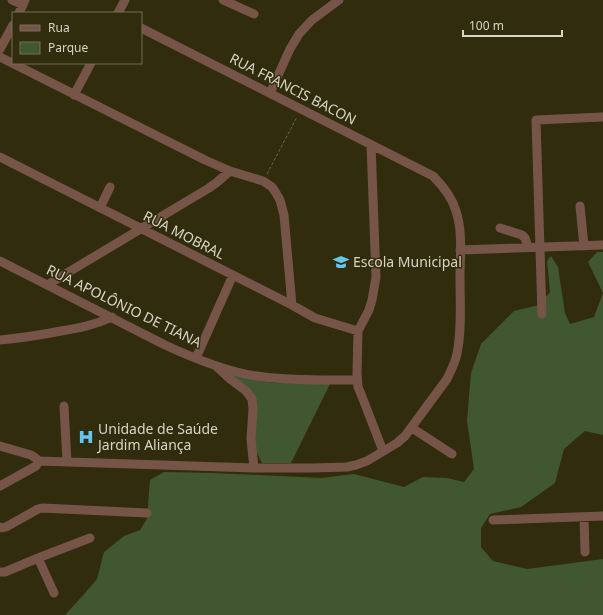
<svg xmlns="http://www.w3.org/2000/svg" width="603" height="615" viewBox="0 0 603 615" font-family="'Noto Sans',sans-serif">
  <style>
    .green { fill: #405731 }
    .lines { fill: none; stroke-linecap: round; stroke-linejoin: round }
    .path { stroke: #69654c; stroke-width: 1; stroke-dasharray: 3 2; stroke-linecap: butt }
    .minor { stroke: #765548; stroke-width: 9 }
    .labels { text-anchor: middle; stroke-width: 3; stroke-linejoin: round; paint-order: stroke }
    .street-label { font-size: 14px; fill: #d6d4c3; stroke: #312c0e }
    .poi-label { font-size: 14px; fill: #d6d4c3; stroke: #312c0e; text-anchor: start }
  </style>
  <rect width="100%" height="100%" fill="#312c0e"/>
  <!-- green -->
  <path class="green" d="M597,252H603V435L585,431L564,449L555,483L521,507L490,514L481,528V547L493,561L527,569L603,559V615H65L86,592L97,579L104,552L124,536L140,530L147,519L150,480L164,472L214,473L321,478L354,474L404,487L423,477L447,478L464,482L474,469L467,421L471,373L481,344L514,311L539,305L550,292L547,261L551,256L558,267L565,313L570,324L594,317L603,293L588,262Z
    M227,372L259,381L275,383L330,384L291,463H262L255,449L254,441L257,407Z"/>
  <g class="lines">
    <!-- path -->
    <path class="path" d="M267,174L297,117"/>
    <!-- minor -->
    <path class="minor" d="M12,0L23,5
      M223,0L254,14
      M19,13L25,0
      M118,13L125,0
      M0,49L13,25
      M0,57L205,160L230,171L263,181L272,187L276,193L280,200L284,215L292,305
      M270,93L290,49L299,34L312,20L339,0
      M74,95L91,63
      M371,145L376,277L372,300L369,310L358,331L357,373L358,387L361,394L383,451
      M0,157L292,305L315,318L358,331
      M580,206L584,246
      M100,208L110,187
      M500,228L522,235L525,238L528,247
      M460,250L603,245
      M0,261L165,345C193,358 233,374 264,377C295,381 326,380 357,380
      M47,285L209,188L216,183L230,171
      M542,314L536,120L603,117
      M0,340C20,338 41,335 61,331C79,328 95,325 112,317
      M196,358L233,275
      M216,366L230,379L246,391L252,399L253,409L251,439L254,468
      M64,406L67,462
      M412,428L452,454
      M0,446L31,455L34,457L39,461
      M39,461L254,468H313L347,467L356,465L367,461L397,443L405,436L447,379C451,371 455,363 457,354C462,329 460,303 460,278C460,256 463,232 456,211C452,197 443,186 433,176L141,28
      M0,486L36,466L39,461
      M584,517L585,552
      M493,520L603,516
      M0,527L2,528L6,527L38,509L42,508L147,513
      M38,558L54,593
      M0,572H5L38,558L90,538"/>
  </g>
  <!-- icons -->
  <defs>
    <symbol id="school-bare" viewBox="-9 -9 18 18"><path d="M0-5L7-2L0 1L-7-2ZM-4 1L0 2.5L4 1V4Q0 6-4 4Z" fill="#65c5ee" stroke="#312c0e" stroke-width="2.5" paint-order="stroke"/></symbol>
    <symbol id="hospital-bare" viewBox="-9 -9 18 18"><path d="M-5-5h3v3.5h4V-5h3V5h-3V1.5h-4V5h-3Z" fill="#65c5ee" stroke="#312c0e" stroke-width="2.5" paint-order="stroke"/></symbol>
  </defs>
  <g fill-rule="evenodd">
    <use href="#school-bare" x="330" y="251" width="22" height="22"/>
    <use href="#hospital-bare" x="75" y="426" width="22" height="22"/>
  </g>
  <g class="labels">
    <!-- street labels -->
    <g class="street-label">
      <text transform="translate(293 89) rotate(27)" y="5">RUA FRANCIS BACON</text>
      <text transform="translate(184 235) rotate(27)" y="5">RUA MOBRAL</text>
      <text transform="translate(124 306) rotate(26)" y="5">RUA APOLÔNIO DE TIANA</text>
    </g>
    <!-- poi labels -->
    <g class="poi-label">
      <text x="353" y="267">Escola Municipal</text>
      <text x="98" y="434">Unidade de Saúde<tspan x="98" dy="16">Jardim Aliança</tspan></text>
    </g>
  </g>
  <!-- legend -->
  <rect x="12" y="12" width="130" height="52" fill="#312c0e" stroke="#736f56"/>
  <rect x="20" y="25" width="20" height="6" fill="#765548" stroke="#736f56"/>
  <text x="48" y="32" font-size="12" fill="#d6d4c3">Rua</text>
  <rect x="20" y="42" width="20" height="12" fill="#405731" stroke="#736f56"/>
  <text x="48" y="52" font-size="12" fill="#d6d4c3">Parque</text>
  <!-- scale -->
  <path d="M463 30v6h99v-6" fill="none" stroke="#d6d4c3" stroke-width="2"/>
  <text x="469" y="30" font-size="12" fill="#d6d4c3" stroke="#312c0e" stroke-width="3" paint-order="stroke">100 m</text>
</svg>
